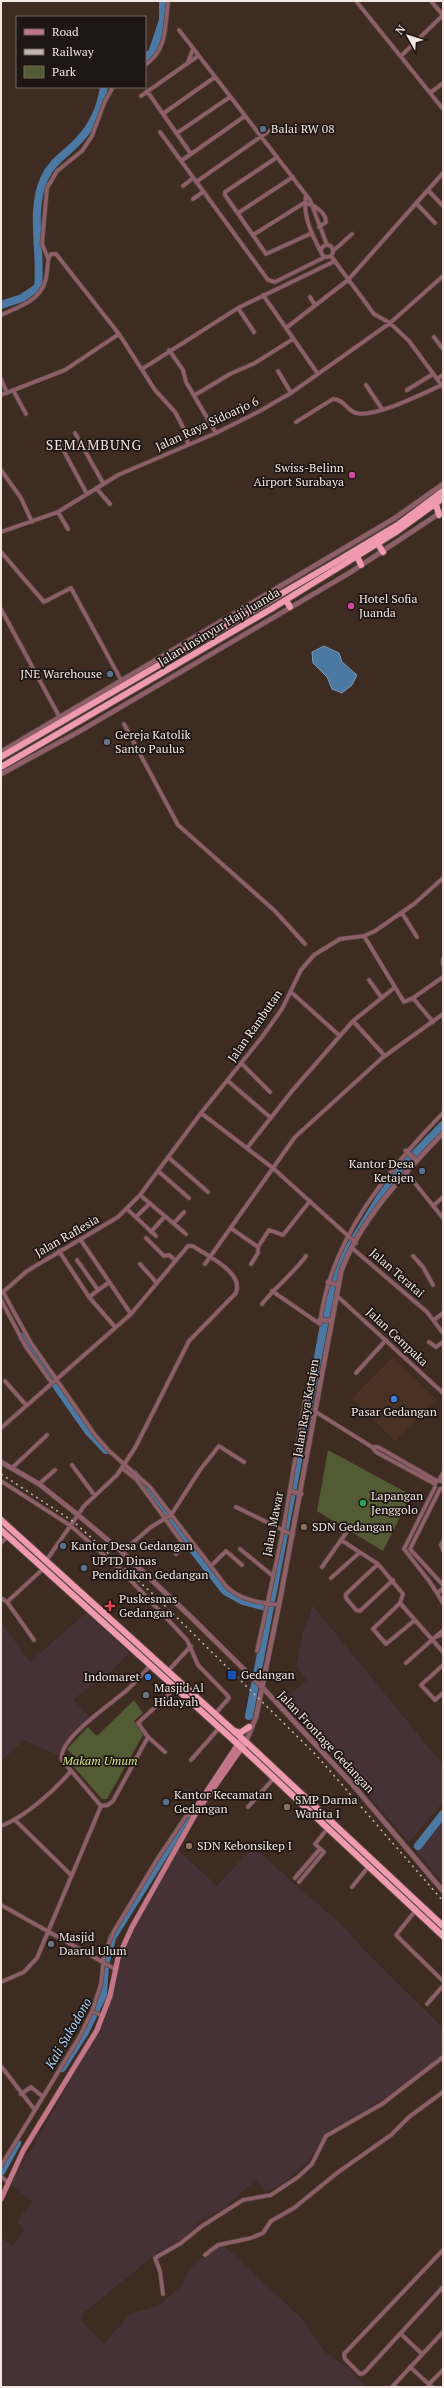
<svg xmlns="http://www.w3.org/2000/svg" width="444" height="2388" viewBox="0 0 444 2388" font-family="'PT Serif',serif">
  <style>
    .built { fill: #493123 }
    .industrial { fill: #463236 }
    .green { fill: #525b33 }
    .water { fill: #4b79a4; stroke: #7d9ab6 }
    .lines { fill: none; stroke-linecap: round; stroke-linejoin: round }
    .river { stroke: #4b79a4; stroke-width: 8 }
    .minor-casing { stroke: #5b4a40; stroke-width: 5 }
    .tertiary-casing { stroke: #5b4a40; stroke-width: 6 }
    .secondary-casing { stroke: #5b4a40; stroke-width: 6 }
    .trunk-casing { stroke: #5b4a40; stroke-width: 8 }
    .minor { stroke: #8e5e69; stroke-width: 3.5 }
    .tertiary { stroke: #8e5e69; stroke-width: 4.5 }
    .secondary { stroke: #c37688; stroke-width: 5 }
    .trunk { stroke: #ef9aae; stroke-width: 6 }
    .rail { stroke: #c3b6ae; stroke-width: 1.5; stroke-dasharray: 2 4; stroke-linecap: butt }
    .service-dot { fill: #5c6f8a; stroke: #1e1612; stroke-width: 1.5 }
    .hotel-dot { fill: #d1479c; stroke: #1e1612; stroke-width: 1.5 }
    .worship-dot { fill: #6b7280; stroke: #1e1612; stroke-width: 1.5 }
    .shop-dot { fill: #3f7fe0; stroke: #1e1612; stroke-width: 1.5 }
    .leisure-dot { fill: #2e9e5b; stroke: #1e1612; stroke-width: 1.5 }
    .education-dot { fill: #8d6e63; stroke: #1e1612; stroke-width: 1.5 }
    .health-dot { fill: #e0444e; stroke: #1e1612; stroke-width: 1.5 }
    .transit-dot { fill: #1a4fb4; stroke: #1e1612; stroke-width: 1.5 }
    .labels { text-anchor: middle; stroke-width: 3.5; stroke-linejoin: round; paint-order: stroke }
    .poi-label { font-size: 12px; fill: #f2e6e0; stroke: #1e1612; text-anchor: start }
    .street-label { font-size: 12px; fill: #f2e6e0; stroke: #1e1612 }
    .park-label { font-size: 12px; font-style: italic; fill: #d1e68e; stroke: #1e1612 }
    .water-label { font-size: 13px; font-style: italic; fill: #add5fc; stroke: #1e1612 }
    .quarter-label { font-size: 14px; letter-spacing: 1px; fill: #f2e6e0; stroke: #1e1612 }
  </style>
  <rect width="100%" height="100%" fill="#3e2c22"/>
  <!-- built -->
  <path class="built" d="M393,1357L436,1399L395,1441L352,1398Z"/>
  <!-- industrial -->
  <path class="industrial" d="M312,1605L443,1765V1802L409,1842L323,1744L281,1702L307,1680L296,1667L304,1628L309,1619Z
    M86,1613L129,1653L108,1674L73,1699L90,1718L75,1730L58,1755L24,1740L1,1761V1622L30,1662Z
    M443,1817V1883L415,1850Z
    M253,1847L344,1927L364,1950L443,2028V2057L388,2096L328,2131L307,2163L288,2179L266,2193L256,2180L224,2208L199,2222L184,2238L158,2252L81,2315L82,2322L104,2344L130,2314L158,2306L180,2287L189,2269L220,2242L301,2318L326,2353L348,2368L366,2387H1V2237L13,2247L24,2230L17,2222L32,2202L11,2184L106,2019L120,1964L133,1930L179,1851L217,1886Z"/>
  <!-- green -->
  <path class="green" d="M328,1450L411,1495L383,1551L317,1511Z
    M134,1700L143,1713L134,1721L143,1735L107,1799H102L71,1764L75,1757L67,1749L88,1727L97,1736Z"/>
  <!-- water -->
  <path class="water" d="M324,646L339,653L342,662L357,675L352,685L342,693L332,689L327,677L313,663L312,652Z"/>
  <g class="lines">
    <!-- river -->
    <path class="river" d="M145,57L152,53L163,20V1
      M1,305L22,298L38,287C42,252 29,210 45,177C53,160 68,153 80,139C93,125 101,106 104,87
      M22,1337L88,1431L106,1450
      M134,1474L225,1591L243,1601L266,1607
      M249,1716L326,1315L341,1261L381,1196L402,1167L443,1125
      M418,1846L443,1814
      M62,2068L85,2032L103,1995L105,1965L112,1938L187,1818
      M1,2172L17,2143"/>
    <defs>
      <path id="minor" d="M356,1L443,109
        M179,30L310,200L327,245
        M401,56L443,15L431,1
        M188,62L193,49
        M145,65C167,51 165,27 168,3
        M147,91L191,154
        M430,93L443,83
        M141,96L198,56
        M164,113L215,77
        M160,132L268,280L275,282L325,257
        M177,133L230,97
        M276,158L225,192V195L266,254L312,233
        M181,161L245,116
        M196,182L269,131
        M183,186L193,178
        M428,190L443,206
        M306,195C302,214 312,235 321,252
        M193,199L203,192
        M416,203L435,223
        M238,213L293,177
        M253,235L304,203C313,204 326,212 326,222L319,227
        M321 251a6 6 0 1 1 12 0a6 6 0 1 1-12 0Z
        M333,251L352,234
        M331,256L374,314L390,323L409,341L443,387
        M48,258L42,244L47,188L57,171L82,151L92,136L105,101L113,87
        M263,295L318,374
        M310,297L315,305
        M238,308L254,332
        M1,315C23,305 45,299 47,272C48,265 47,259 51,254H56L119,334L155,390L175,412L184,429L188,444
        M286,328L348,280L443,173
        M434,337L443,349
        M169,350L183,370L186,382L216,433
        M142,369L238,308L335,261
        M278,371L291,393
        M1,379L7,393
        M437,379L443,375
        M366,385L382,409
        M13,390L26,414
        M407,390L433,374
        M1,395L65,370L119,334
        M195,395L230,374L255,363L293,339
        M296,422L333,399C344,399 347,411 356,413C375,418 424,393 442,385
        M75,433L103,483
        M60,444L87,494
        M1,470L21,498L32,522
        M96,488L110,504
        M58,512L68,529
        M1,532L58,512L118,475L216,433L258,412L291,393L390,323L443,276
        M1,552L44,602L71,588L121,680
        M1,609L59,716
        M124,724L178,825L275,911L305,944
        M402,913L417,937
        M364,936L404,1002L413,998L443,977
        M443,959V964
        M369,980L382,998
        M291,992L340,1036
        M413,998L433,1022
        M353,1021L385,1056
        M241,1063L270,1092
        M228,1081L271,1118
        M201,1113L274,1169L356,1243
        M247,1148L292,1091L353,1021L394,988
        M168,1157L208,1192
        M158,1171L189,1198
        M405,1171L443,1218
        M140,1195L186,1234
        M433,1206L443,1197
        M127,1209L156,1236
        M136,1217L150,1203
        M174,1223L184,1212
        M232,1229L258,1247
        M151,1232L165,1216
        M146,1238L164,1256L169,1255L175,1260
        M80,1239L131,1314
        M352,1248L427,1312L443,1333
        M59,1251L89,1297L108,1283
        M413,1256L423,1267L433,1285
        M77,1260L98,1290
        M140,1264L156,1282
        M205,1264L295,1137L382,1058L443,1014
        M251,1264L258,1253V1247L269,1230L283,1235L310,1201
        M272,1291L320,1324C329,1241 387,1171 443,1113
        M336,1295L443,1393
        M89,1297L115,1327
        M1,1300L26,1347L52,1383
        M262,1304C276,1286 293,1274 306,1256
        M434,1320L443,1313
        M429,1342L436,1347L443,1342
        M356,1373L386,1340
        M5,1381L26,1405
        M316,1412L372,1447L376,1452L435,1484
        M1,1428L131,1314L188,1246H193C207,1256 244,1272 236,1293L189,1341L135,1448L117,1475L84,1506L46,1561
        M372,1447H378L437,1481
        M72,1465L95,1496
        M12,1468L47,1435
        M122,1468L137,1480L184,1545L176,1554
        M439,1480L443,1473
        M1,1481L71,1526L122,1571L187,1640L198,1665L228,1696L229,1698L215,1714
        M436,1482L439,1480L443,1482
        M39,1484L55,1470
        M435,1487L404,1549L430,1582L443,1603
        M443,1488L440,1489L410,1549L443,1585
        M236,1507L293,1535
        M341,1540L378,1564L403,1594L400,1603L373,1629L386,1644L415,1620
        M443,1541L441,1545L443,1550
        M1,1543L8,1536
        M240,1549L273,1576
        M122,1552L151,1527L171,1515L200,1470L219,1446L244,1462
        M378,1564L346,1594V1598L356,1610L360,1611L393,1580
        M211,1566L226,1551L242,1565
        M322,1567L346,1533
        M331,1578L359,1553
        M438,1593L443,1588
        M1,1598L7,1602
        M400,1603L443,1652
        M279,1605C261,1603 239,1600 226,1586L150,1487L108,1450L95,1435L31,1343L3,1292L27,1271L118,1217L140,1195L201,1113L262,1037L282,1009L301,970L314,955L340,939L364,936L375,931L414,904L443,878
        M436,1637L443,1634
        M34,1640L7,1602L44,1568
        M257,1651L283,1531L305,1400
        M406,1663L442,1631
        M443,1665L421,1685L435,1700L443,1693
        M168,1671L191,1646
        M165,1752L148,1737L138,1723L176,1688
        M191,1760L220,1727
        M101,1806L62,1760C56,1740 114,1702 127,1690C136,1682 143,1673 151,1665
        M101,1806L108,1805L113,1801L148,1737
        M248,1807L274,1778
        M15,1820L71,1875
        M1,1826C25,1817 54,1791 71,1771
        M295,1878L320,1849
        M299,1882L324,1852L315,1844L328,1828
        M352,1887L369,1866
        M1,1905L115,1969
        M416,1910L396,1935L443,1981
        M1,1982L24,1972L37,1958L101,1806
        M427,2004L443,1986
        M92,2011L103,2016
        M1,2066L34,2109
        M21,2094L31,2087L42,2096
        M1,2166L80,2036L92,2011L101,1984L104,1955L114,1931L158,1858L187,1815L195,1816
        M1,2177L8,2182
        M443,2250L344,2354L345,2359L360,2374L364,2373L443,2287
        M205,2255L218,2245L251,2238L263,2233L271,2221L294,2208L337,2173L391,2135L409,2117L443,2092
        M163,2294L160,2271L155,2258L181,2243L202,2226L243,2200L271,2195L298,2177L312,2164L326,2136L382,2104L443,2057
        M401,2334L422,2354
        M410,2367L432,2387
        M429,2384L443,2370
        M392,2387L443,2332"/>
      <path id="tertiary" d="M1,752L395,518L443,484
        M1,774L80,731L351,572L443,511
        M406,1151L416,1160
        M328,1282L338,1285
        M320,1320L331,1321
        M1,1462L39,1484L78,1515L122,1552L193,1619L263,1688L353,1785L443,1891
        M290,1491L301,1494
        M246,1742L256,1717L279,1605L341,1272C358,1222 407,1170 443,1133"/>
      <path id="secondary" d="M196,1813L197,1806L242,1738
        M1,2199L23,2151L97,2030L110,1996L118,1958L132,1927L196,1813L246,1742"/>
      <path id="trunk" d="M436,504L439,515
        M378,544L383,552
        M357,556L361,565
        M286,600L290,607
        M1,757L334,563L399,524L443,491
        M1,767L271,609L396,532L443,498
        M1,1520L246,1742L443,1926
        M1,1530L242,1748L443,1936
        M235,1731L240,1733L249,1727"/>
    </defs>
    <!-- minor casing -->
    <use href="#minor" class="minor-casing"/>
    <!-- tertiary casing -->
    <use href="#tertiary" class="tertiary-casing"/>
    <!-- secondary casing -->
    <use href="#secondary" class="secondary-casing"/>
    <!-- trunk casing -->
    <use href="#trunk" class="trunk-casing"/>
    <!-- minor -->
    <use href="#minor" class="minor"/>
    <!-- tertiary -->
    <use href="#tertiary" class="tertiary"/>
    <!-- secondary -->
    <use href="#secondary" class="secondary"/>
    <!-- trunk -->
    <use href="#trunk" class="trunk"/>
    <!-- rail -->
    <path class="rail" d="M1,1474L74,1522L155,1596L317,1756L443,1901"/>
  </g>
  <!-- markers -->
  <g class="service-dot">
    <circle cx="263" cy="129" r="4"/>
    <circle cx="110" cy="674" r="4"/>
    <circle cx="422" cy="1171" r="4"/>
    <circle cx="63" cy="1546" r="4"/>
    <circle cx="84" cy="1568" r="4"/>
    <circle cx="166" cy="1802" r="4"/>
  </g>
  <g class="hotel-dot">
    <circle cx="352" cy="475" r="4"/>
    <circle cx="351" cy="606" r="4"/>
  </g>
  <g class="worship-dot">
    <circle cx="107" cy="742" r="4"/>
    <circle cx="146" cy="1695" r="4"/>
    <circle cx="51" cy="1944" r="4"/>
  </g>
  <g class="shop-dot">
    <circle cx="394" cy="1399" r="4"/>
    <circle cx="148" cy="1677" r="4"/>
  </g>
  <circle class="leisure-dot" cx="363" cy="1503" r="4"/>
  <g class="education-dot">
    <circle cx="304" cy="1527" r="4"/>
    <circle cx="287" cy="1807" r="4"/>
    <circle cx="189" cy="1846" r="4"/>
  </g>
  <path class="health-dot" d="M108 1600h4v4h4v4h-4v4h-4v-4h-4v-4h4z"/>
  <rect class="transit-dot" x="227" y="1670" width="10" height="10" rx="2"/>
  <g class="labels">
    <!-- poi labels -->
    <g class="poi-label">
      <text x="271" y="133">Balai RW 08</text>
      <text x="344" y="472" text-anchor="end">Swiss-Belinn<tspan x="344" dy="14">Airport Surabaya</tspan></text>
      <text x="359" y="603">Hotel Sofia<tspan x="359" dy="14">Juanda</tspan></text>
      <text x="102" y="678" text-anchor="end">JNE Warehouse</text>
      <text x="115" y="739">Gereja Katolik<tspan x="115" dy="14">Santo Paulus</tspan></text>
      <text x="414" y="1168" text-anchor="end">Kantor Desa<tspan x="414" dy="14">Ketajen</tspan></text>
      <text x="394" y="1416" text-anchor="middle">Pasar Gedangan</text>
      <text x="371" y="1500">Lapangan<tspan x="371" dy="14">Jenggolo</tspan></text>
      <text x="312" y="1531">SDN Gedangan</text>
      <text x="71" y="1550">Kantor Desa Gedangan</text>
      <text x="92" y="1565">UPTD Dinas<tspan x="92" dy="14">Pendidikan Gedangan</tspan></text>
      <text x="119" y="1603">Puskesmas<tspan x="119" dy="14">Gedangan</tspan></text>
      <text x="241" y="1679">Gedangan</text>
      <text x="140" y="1681" text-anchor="end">Indomaret</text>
      <text x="154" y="1692">Masjid Al<tspan x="154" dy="14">Hidayah</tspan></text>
      <text x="174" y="1799">Kantor Kecamatan<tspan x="174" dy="14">Gedangan</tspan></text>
      <text x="295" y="1804">SMP Darma<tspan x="295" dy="14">Wanita I</tspan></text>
      <text x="197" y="1850">SDN Kebonsikep I</text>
      <text x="59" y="1941">Masjid<tspan x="59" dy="14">Daarul Ulum</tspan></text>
    </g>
    <!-- street labels -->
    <g class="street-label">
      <text transform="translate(207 424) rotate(-25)" y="4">Jalan Raya Sidoarjo 6</text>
      <text transform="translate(219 627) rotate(-31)" y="4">Jalan Insinyur Haji Juanda</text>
      <text transform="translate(255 1026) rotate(-55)" y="4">Jalan Rambutan</text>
      <text transform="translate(67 1236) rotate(-30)" y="4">Jalan Raflesia</text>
      <text transform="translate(397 1273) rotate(41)" y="4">Jalan Teratai</text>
      <text transform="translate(397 1337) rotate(43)" y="4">Jalan Cempaka</text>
      <text transform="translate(306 1408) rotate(-80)" y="4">Jalan Raya Ketajen</text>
      <text transform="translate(273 1524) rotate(-79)" y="4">Jalan Mawar</text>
      <text transform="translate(326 1742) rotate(47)" y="4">Jalan Frontage Gedangan</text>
    </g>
    <!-- park labels -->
    <g class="park-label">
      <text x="100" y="1765">Makam Umum</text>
    </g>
    <!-- water labels -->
    <g class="water-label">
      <text transform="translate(68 2033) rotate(-60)" y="5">Kali Sukodono</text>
    </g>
    <!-- quarter labels -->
    <g class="quarter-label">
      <text x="94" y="450">SEMAMBUNG</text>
    </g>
  </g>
  <!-- border -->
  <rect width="444" height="2388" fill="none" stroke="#f2e6e0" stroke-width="4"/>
  <!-- legend -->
  <rect x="16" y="16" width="130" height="72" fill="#1e1612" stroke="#736964"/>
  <rect x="24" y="29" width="20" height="6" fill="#c37688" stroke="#736964"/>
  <text x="52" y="36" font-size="12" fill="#f2e6e0">Road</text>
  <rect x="24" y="49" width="20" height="6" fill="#c3b6ae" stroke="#736964"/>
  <text x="52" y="56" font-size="12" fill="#f2e6e0">Railway</text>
  <rect x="24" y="66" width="20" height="12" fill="#525b33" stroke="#736964"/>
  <text x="52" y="76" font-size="12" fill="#f2e6e0">Park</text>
  <!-- north arrow -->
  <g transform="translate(408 36) rotate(309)" stroke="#1e1612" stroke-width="3" paint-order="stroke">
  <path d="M0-3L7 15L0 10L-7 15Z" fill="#f2e6e0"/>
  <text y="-6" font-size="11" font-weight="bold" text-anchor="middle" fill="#f2e6e0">N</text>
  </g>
</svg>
